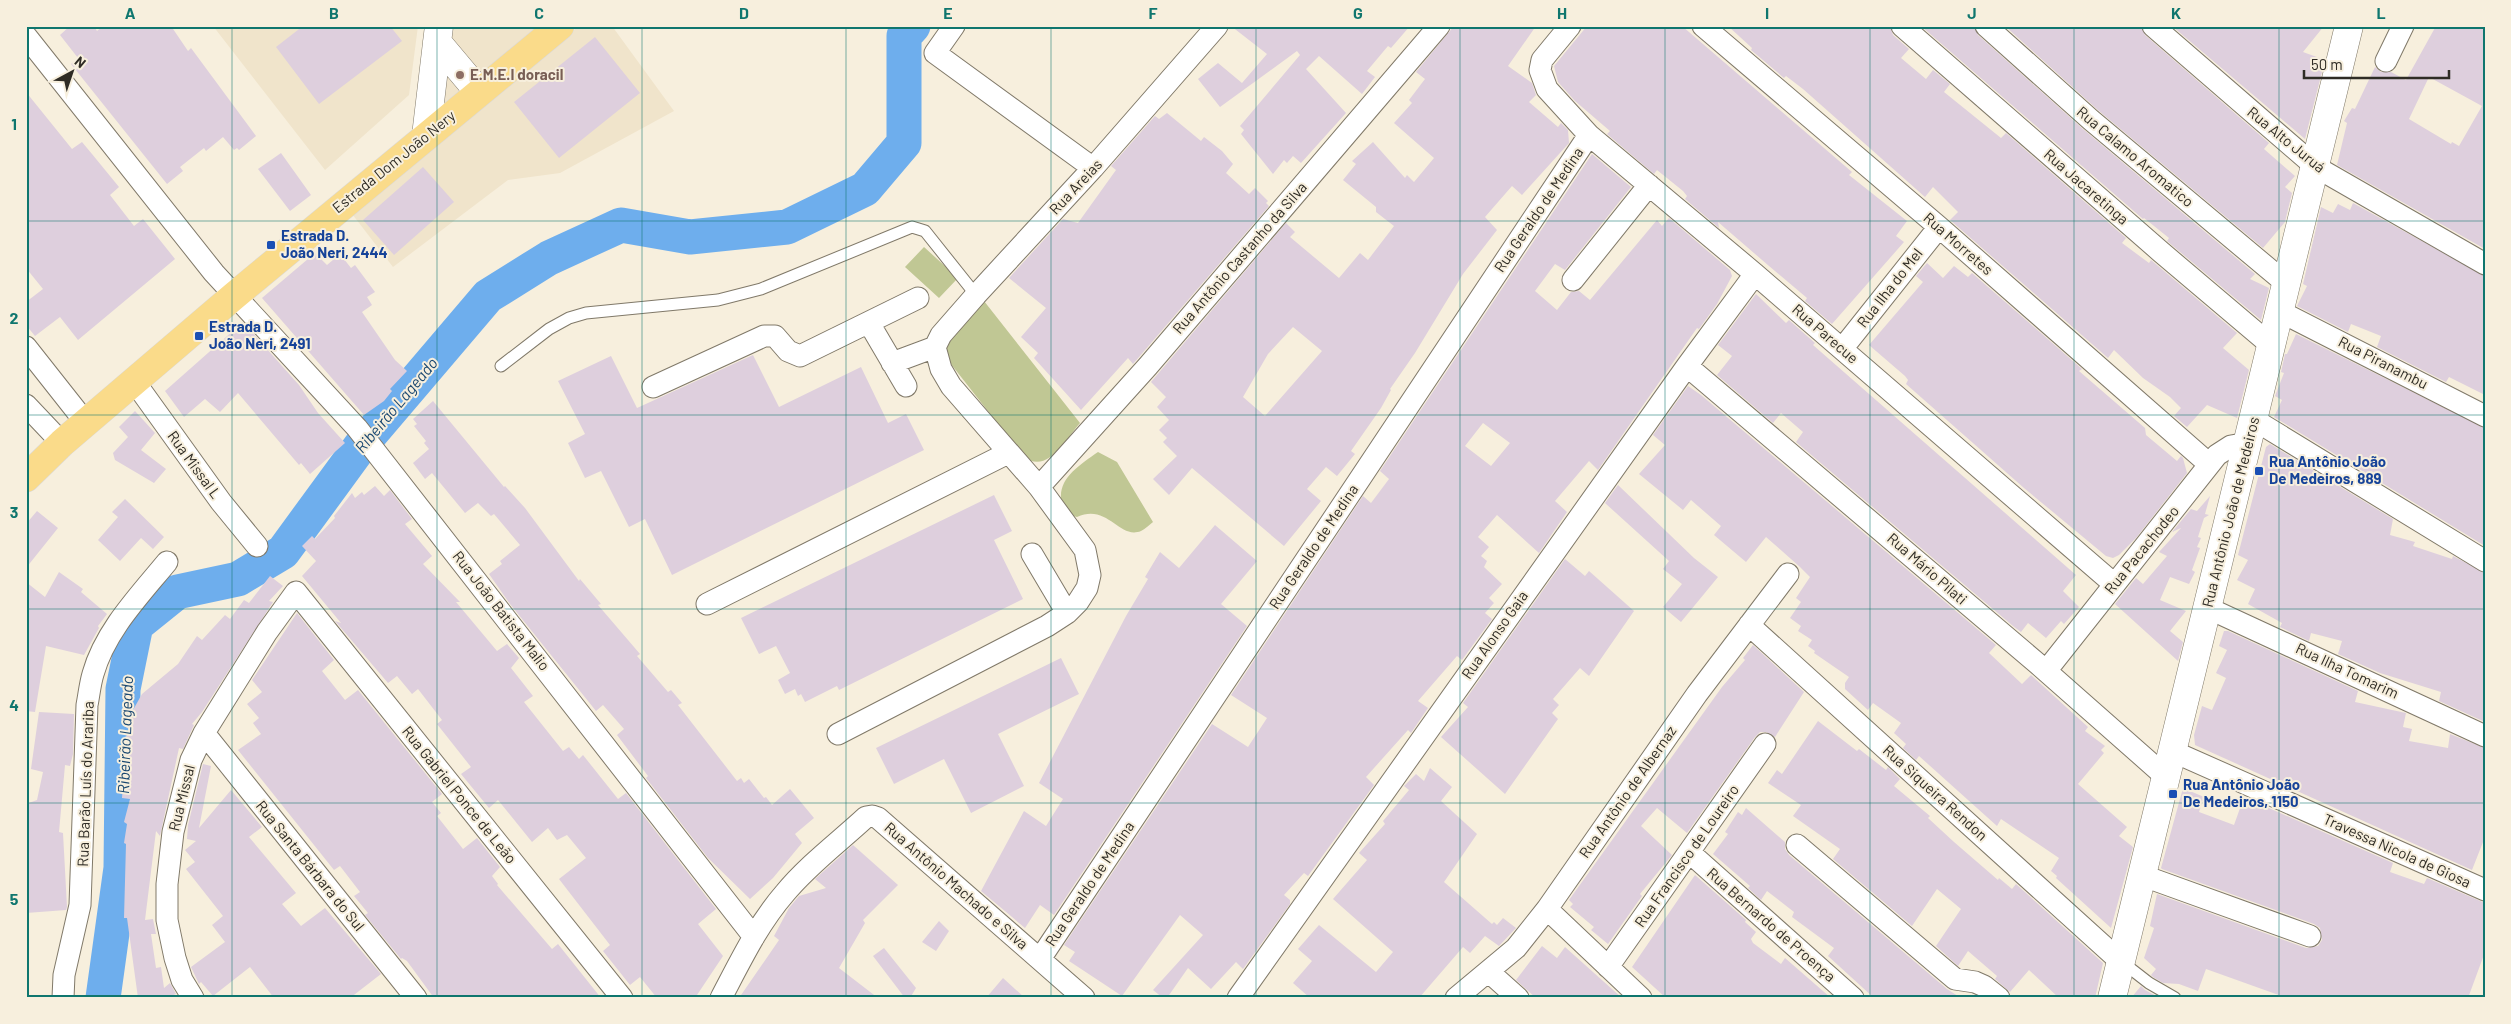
<svg xmlns="http://www.w3.org/2000/svg" width="2511" height="1024" viewBox="0 0 2511 1024" font-family="Barlow,sans-serif">
  <style>
    .built { fill: #f0e4cb }
    .green { fill: #c0c794 }
    .lines { fill: none; stroke-linecap: round; stroke-linejoin: round }
    .river { stroke: #6eaeed; stroke-width: 35 }
    .building { fill: #decfdd; fill-rule: evenodd }
    .service-casing { stroke: #807969; stroke-width: 13 }
    .minor-casing { stroke: #807969; stroke-width: 23 }
    .tertiary-casing { stroke: #807969; stroke-width: 29 }
    .primary-casing { stroke: #dad9d8; stroke-width: 29 }
    .service { stroke: #fff; stroke-width: 11 }
    .minor { stroke: #fff; stroke-width: 21 }
    .tertiary { stroke: #fff; stroke-width: 28 }
    .primary { stroke: #fadb8a; stroke-width: 28 }
    .grid { fill: none; stroke: #0f766e; stroke-width: 1; stroke-opacity: 0.55 }
    .education-dot { fill: #8d6e63; stroke: #f7efdd; stroke-width: 2 }
    .transit-dot { fill: #1a4fb4; stroke: #f7efdd; stroke-width: 2 }
    .labels { text-anchor: middle; stroke-width: 4; stroke-linejoin: round; paint-order: stroke }
    .education-label { font-size: 15px; font-weight: bold; fill: #785e54; stroke: #f7efdd; text-anchor: start }
    .street-label { font-size: 15px; fill: #2f2c25; stroke: #f7efdd }
    .transit-label { font-size: 15px; font-weight: bold; fill: #164399; stroke: #f7efdd; text-anchor: start }
    .water-label { font-size: 16px; font-style: italic; fill: #1b4871; stroke: #f7efdd }
    .neatline { fill: none; stroke: #0f766e; stroke-width: 2 }
    .grid-label { font-size: 16px; text-anchor: middle; font-weight: bold; fill: #0f766e }
  </style>
  <rect width="100%" height="100%" fill="#f7efdd"/>
  <!-- built -->
  <path class="built" d="M213,26H418L409,95L325,170Z
    M436,26H550L426,124Z
    M579,26H612L674,111L560,173L508,180L393,267L349,210Z"/>
  <!-- green -->
  <path class="green" d="M924,247L958,278L939,298L905,267Z
    M984,301L1080,423C1066,439 1047,476 1023,456L947,359L945,347Z
    M1098,452L1117,462L1153,522C1149,525 1145,529 1141,531C1119,540 1108,503 1077,517L1066,514C1050,484 1075,468 1098,452Z"/>
  <g class="lines">
    <!-- river -->
    <path class="river" d="M103,998L121,868L123,689L136,625L177,592L238,579L283,552L362,444L488,296L549,258L621,225L690,237L787,227L865,189L904,143V36L913,26"/>
  </g>
  <!-- building -->
  <path class="building" d="M70,26H94L97,31L103,26H171L188,51L191,48L256,136L239,150L237,148L234,150L223,137L206,151L204,148L180,167L183,171L167,184L71,64L78,58L60,35Z
    M303,26H390L402,41L319,104L276,47Z
    M1231,26H1410L1391,48L1388,46L1367,71L1375,77L1362,94L1319,56L1306,69L1346,113L1301,163L1293,156L1287,163L1284,160L1273,174L1241,134L1244,130L1240,126L1300,55L1297,51L1220,107L1198,79L1218,63L1242,83L1267,54Z
    M1454,26H1536L1508,66L1532,83L1536,95L1529,102L1558,127L1561,123L1568,130L1569,143L1522,195L1512,186L1485,217L1497,230L1463,274L1415,353L1390,389L1391,390L1381,408L1351,451L1355,454L1337,476L1326,467L1307,489L1321,501L1284,546L1192,468L1169,495L1153,479L1177,456L1163,442L1167,438L1159,430L1169,420L1157,407L1166,397L1151,382L1286,223L1295,232L1290,237L1339,278L1360,253L1368,260L1394,226L1376,212V207L1343,180L1356,164L1352,161L1373,142L1405,178L1407,175L1414,182L1434,158L1394,123L1412,103L1409,100L1425,79L1416,72ZM1293,327L1322,351L1265,416L1243,397L1268,354Z
    M1587,26H1682L1852,172L1849,175L1907,221L1896,236L1904,242L1832,324L1805,301L1807,298L1769,266L1718,222L1719,228L1685,199L1687,196L1683,191L1657,170L1654,174L1607,134L1610,131L1575,101L1558,82L1554,66Z
    M1728,26H1890L1893,35L1909,49L1901,58L1926,79L1933,70L1950,84L1944,92L2001,138L2006,133L2126,238L2122,243L2149,263L2151,260L2237,333L2223,348L2249,370L2237,418L2207,405L2187,427L2174,416L2181,408L2170,397L2143,378L2114,350L2108,358L1950,220L1958,212L1933,187L1925,197L1803,89L1786,76L1784,78L1751,50L1752,48Z
    M1921,26H1974L1978,35L2083,129L2255,274L2250,279L2269,288L2261,320L2167,241L2169,238L2144,218L2143,219Z
    M2005,26H2141L2145,35L2269,143L2264,149L2295,176L2285,187L2292,193L2285,222L2263,248L2099,111Z
    M2172,26H2324L2303,52L2325,60L2305,139Z
    M2436,26H2485V249L2337,165L2347,123L2344,121L2352,108L2355,109L2375,67L2381,72H2391L2406,80ZM2429,77L2482,106L2459,146L2452,142L2451,144L2409,119Z
    M595,37L640,93L559,158L514,102Z
    M26,92L72,149L82,142L92,154L119,187L110,195L134,226L143,219L175,259L78,340L60,317L35,336L26,325V302L43,289L26,268Z
    M1167,113L1201,141L1204,137L1222,151L1233,164L1226,173L1249,194L1255,188L1268,201L1266,203L1269,206L1133,364L1128,358L1081,410L1034,358L1038,353L1021,337L1046,308L1009,278L1063,219L1078,223L1116,170L1111,166L1155,116L1159,119Z
    M281,153L311,195L290,211L258,169Z
    M1592,154L1631,187L1565,270L1555,264L1535,291L1557,310L1571,292L1579,291L1590,300L1657,220L1662,226L1669,218L1730,270L1732,276L1717,304L1699,329L1697,328L1598,470L1589,461L1555,501L1567,512L1539,553L1497,515L1478,537L1489,547L1481,556L1487,561L1484,567L1502,584L1489,598L1494,603L1485,613L1492,619L1462,660L1457,656L1418,701L1428,708L1411,733L1408,730L1366,777L1374,785L1308,876L1304,873L1284,895L1290,900V904L1243,969L1236,962L1211,989L1188,968L1167,998H1163L1153,990L1203,935L1180,915L1122,996L1069,961L1075,952L1064,945L1212,724L1248,747L1267,718L1231,695L1363,496L1371,503L1389,479L1380,471ZM1483,423L1510,443L1491,466L1465,446Z
    M423,167L454,202L394,255L363,220Z
    M2353,203L2485,276V395L2449,377L2446,382L2377,347L2381,336L2351,324L2348,332L2297,306L2307,286L2303,284L2321,207L2333,213L2338,204L2350,210Z
    M315,253L327,265L340,254L351,268L355,265L375,292L367,297L372,305L362,312L395,360L407,371L390,389L392,391L384,401L364,415L262,298Z
    M1927,263L1943,278L1954,266L1968,277L1972,273L2082,369L2079,371L2145,428L2146,435L2177,461L2181,456L2183,458L2187,473L2136,538L2119,555L2113,558L2106,556L2024,488L1906,384L1908,380L1905,376L1869,345L1923,282L1916,276Z
    M1756,294L1786,323L1789,320L1815,343L1813,345L2076,575L2063,591L2079,607L2064,624L2061,621L2046,638L2028,623L2021,632L2013,626L1796,442L1803,432L1781,413L1773,423L1717,375L1732,356L1718,345Z
    M243,322L299,385L318,413L345,443L310,474L301,463L299,465L238,393L220,412L205,399L184,417L165,391Z
    M2296,334L2485,428V546L2274,417L2282,400L2275,396L2284,373L2281,372L2285,354H2287Z
    M753,355L779,407L861,367L888,423L906,414L924,450L672,575L645,519L629,527L601,471L585,478L568,443L585,434L558,381L611,356L637,408Z
    M1688,386L1701,395L1996,645L1989,653L2022,684L2031,675L2088,727L2085,731L2105,746L2101,750L2104,753L2078,784L2127,827L2119,836L2133,847L2111,928L2056,878L2057,876L2051,871L2059,858L2001,819L1997,826L1919,756L1916,760L1903,748L1906,744L1894,733L1901,723L1873,703L1868,710L1845,689V683L1849,677L1814,653L1815,651L1808,646L1812,640L1798,631L1801,626L1790,618L1801,602L1796,598L1810,577L1800,567L1766,537L1746,562L1714,535L1721,526L1691,500L1683,510L1639,474L1665,445L1653,435Z
    M433,401L504,487L505,486L525,508L579,581L580,579L601,604L598,605L640,654L637,656L668,692L671,690L682,703L678,705L737,781L741,778L744,783L749,779L764,798L766,797L772,805L790,789L814,818L795,834L802,843L773,878L750,899L708,858L646,778L648,776L617,735L624,729L603,705L596,711L510,604L489,574L502,564L500,561L520,545L494,514L491,516L478,503L465,513L432,473L425,479L413,463L429,449L424,443L426,441L414,426L417,424L413,419Z
    M135,411L155,433L141,450L166,469L154,483L115,460L113,453L128,437L119,427Z
    M2270,444L2393,519L2390,535L2415,542L2413,546L2452,559L2453,556L2485,573V722L2439,701L2441,692L2380,673L2338,654L2342,641L2311,633L2309,641L2280,627L2282,623L2248,604L2255,589L2237,580L2248,560L2238,555L2266,447Z
    M1618,485L1694,558L1718,577L1681,622L1663,607L1682,584L1663,569L1669,561L1605,503Z
    M375,486L384,496L390,490L412,519L405,524L432,556L423,564L460,602H456L497,651L507,644L519,658L511,668L533,696L524,702L563,751L569,747L579,759L583,755L618,799L626,793L716,909L698,924L723,956L695,998H657L640,977L630,985L603,951L610,945L559,879L586,858L567,835L557,840L548,828L532,842L498,800L489,808L461,774L471,767L437,724L442,720L418,689L412,694L397,676L388,683L335,621L341,623L302,576L316,561L302,546L312,536L315,539L335,518L334,516L352,493L355,498L362,492L364,495Z
    M994,495L1012,531L994,540L1023,599L839,690L837,686L805,702L801,694L798,696L795,689L785,694L778,680L790,673L776,646L759,654L741,618Z
    M2210,496L2205,514L2209,515L2204,518L2198,537L2201,538L2197,547L2200,548L2192,570L2195,572L2189,584L2170,577L2160,600L2186,611L2170,631L2183,642L2178,661L2115,604L2136,578L2143,584L2167,556L2159,552L2181,528L2172,532L2191,509L2197,511Z
    M125,499L164,537L153,549L141,538L120,561L98,540L118,517L112,512Z
    M37,511L58,528L26,568V524Z
    M1215,525L1257,561L1221,604L1247,626L1054,915L1040,905L1025,928L981,891L1024,811L1046,826L1063,799L1039,783L1126,616L1148,579L1145,577L1160,552L1179,568Z
    M1565,559L1585,576L1589,571L1634,611L1589,676L1580,668L1553,699L1559,705L1552,713L1558,719L1505,794L1441,737L1468,707L1463,703Z
    M59,572L83,589L81,592L107,614L98,626L99,628L84,655L46,646L35,712L26,711V582L45,597Z
    M270,576L283,586L269,601L273,602L202,712L192,724L194,725L183,749L179,748L160,836L156,831L145,920L153,919L156,934H151L156,968L161,967L164,988L170,983L176,994L166,998H138L127,918H124L126,844L124,843L127,824L124,822L130,799L122,798L125,758L119,755L129,729L124,726L142,694L178,664L197,636L202,640L225,615L230,619L244,600L249,603Z
    M297,613L334,660L322,671L345,700L358,690L442,794L432,802L441,813L437,816L463,849L477,838L500,867L492,876L498,884L497,885L552,949L558,944L601,998H434L407,961L402,958L401,959L365,915L368,913L354,896L360,892L340,866L334,870L238,750L261,734L253,723L259,718L247,704L262,692L252,680Z
    M2224,631H2228L2358,691L2355,702L2406,713L2403,727L2412,729L2409,741L2448,748L2450,734L2485,748V837L2472,870L2195,745L2194,735L2202,706L2212,710L2226,678L2216,673L2227,650L2219,646Z
    M1753,645L1804,692L1775,737L1766,732H1760L1755,737L1687,833L1657,808L1641,826L1672,855L1640,894L1642,896L1608,944L1591,930L1594,927L1570,907L1573,904L1569,900L1722,687L1745,660L1743,658Z
    M1061,658L1079,694L998,734L1024,786L971,813L944,759L894,784L876,748Z
    M39,712L74,714L73,754L70,766L65,765L59,832L63,833L67,907L66,910L26,913V804L37,800L43,772L31,769Z
    M1818,721L1857,751L1859,749L1886,770L1888,767L1900,779L1894,786L1930,816L1928,818L1954,842L1998,880L1999,878L2012,889L2016,884L2103,963L2095,998H2059L2029,970L2010,992L1995,979L1997,976L1968,951L1958,966L1936,946L1961,909L1937,889L1912,926L1833,859L1840,849L1793,816L1801,805L1768,783L1777,770L1782,774Z
    M203,764L211,766L199,828L231,790L262,827L249,837L296,893L282,904L301,926L325,908L381,974L350,998H274L250,967L213,996L201,982L199,984L191,967L225,942L212,925L223,916L186,869L195,862L185,850L196,841L187,839L188,825Z
    M1430,768L1452,787L1441,801L1477,834L1444,882L1492,924L1494,922L1497,925L1503,918L1516,928L1499,946L1485,936L1470,953L1463,947L1419,998H1310L1293,983L1312,961L1298,949L1319,925L1376,972L1393,952L1333,899L1367,860L1359,853L1385,824L1383,821L1409,790L1404,786L1416,774L1424,781Z
    M2183,788L2204,797L2199,812L2234,825L2244,797L2393,863L2390,872L2424,884L2427,878L2485,903V952L2468,998H2287L2206,969L2198,991L2179,984L2163,983L2153,977L2151,975L2156,969L2144,958L2154,928L2150,926L2157,894L2306,948L2318,946L2322,940L2320,928L2314,924L2162,869L2161,868Z
    M1746,808L1785,842V849L1789,855L1947,989L1961,998H1874L1828,956L1834,948L1792,917L1794,912L1767,891L1761,900L1748,888L1750,886L1713,854L1728,834L1725,832L1738,812L1742,815Z
    M853,845L898,885L863,920L865,923L839,968L878,998H739L779,940L774,936L789,908L799,896L826,888L815,879Z
    M1695,875L1746,920L1745,922L1756,932L1751,939L1753,943L1781,964L1785,958L1831,998H1666L1632,967Z
    M939,921L949,931L936,951L922,942Z
    M1542,946L1557,958L1565,947L1622,998H1536L1516,980Z
    M884,948L916,988L910,998H905L873,956Z
    M1003,978L1025,998H986Z
    M2141,986L2145,990L2160,998H2131Z"/>
  <g class="lines">
    <defs>
      <path id="service" d="M501,366L549,329L569,318L586,313L718,300L761,289L912,227L925,231L976,295
        M2122,962L2149,983L2175,998"/>
      <path id="minor" d="M954,26L935,53L1093,168
        M1570,26L1542,60L1540,70L1547,89L1589,135L1755,274L2114,584
        M1703,26L1939,227L2209,464
        M1902,26L2161,252L2272,346
        M1986,26L2091,120L2288,285
        M2153,26L2316,167L2485,264
        M26,36L214,273L357,428L754,937
        M2386,61L2403,26
        M1573,280L1649,185
        M2281,312L2485,416
        M869,323L906,386
        M26,347L86,423
        M1842,349L1939,227
        M892,363L935,347
        M1687,366L2038,664L2165,776
        M134,381L221,502L257,546
        M653,387L764,336H775L788,351L800,356L918,298
        M26,405L62,443
        M2253,419L2485,561
        M1039,487L1148,366L1439,26
        M1032,554L1067,613
        M707,604L1008,453
        M2208,608L2485,736
        M1749,625L2120,961
        M2046,671L2217,455L2231,446L2248,443
        M204,733L416,998
        M838,734L1047,626L1067,613L1078,602L1087,588L1090,575L1085,550L1039,487L951,386L941,369L935,347L941,335L976,295L1093,168L1217,26
        M2172,751L2485,890
        M1797,845L1955,979L1975,982L1984,986L1999,998
        M1689,852L1853,998
        M2141,875L2310,936
        M1547,909L1641,998
        M1040,959L1589,135
        M1608,967L1765,744
        M1489,972L1518,998
        M63,998L64,975L80,905L87,705C89,695 90,684 93,674C105,631 139,596 167,562
        M193,998L182,980L175,958L167,920V884L173,832L191,760L204,733L267,632L296,592L622,998
        M721,998C740,962 758,924 785,893C808,865 839,842 866,817L872,816L878,818L1084,998
        M1238,998L1687,366L1755,274
        M1456,998L1516,948L1547,909L1697,694L1788,574"/>
      <path id="tertiary" d="M437,42L479,92
        M426,136L439,26
        M2112,998L2349,26"/>
      <path id="primary" d="M26,478L62,443L234,296L560,26"/>
    </defs>
    <!-- service casing -->
    <use href="#service" class="service-casing"/>
    <!-- minor casing -->
    <use href="#minor" class="minor-casing"/>
    <!-- tertiary casing -->
    <use href="#tertiary" class="tertiary-casing"/>
    <!-- primary casing -->
    <use href="#primary" class="primary-casing"/>
    <!-- service -->
    <use href="#service" class="service"/>
    <!-- minor -->
    <use href="#minor" class="minor"/>
    <!-- tertiary -->
    <use href="#tertiary" class="tertiary"/>
    <!-- primary -->
    <use href="#primary" class="primary"/>
  </g>
  <!-- grid -->
  <path class="grid" d="M232,26V998M437,26V998M642,26V998M846,26V998M1051,26V998M1256,26V998M1460,26V998M1665,26V998M1870,26V998M2074,26V998M2279,26V998M26,221H2485M26,415H2485M26,609H2485M26,803H2485"/>
  <!-- markers -->
  <circle class="education-dot" cx="460" cy="75" r="5"/>
  <g class="transit-dot">
    <rect x="266" y="240" width="10" height="10" rx="2.5"/>
    <rect x="194" y="331" width="10" height="10" rx="2.5"/>
    <rect x="2254" y="466" width="10" height="10" rx="2.5"/>
    <rect x="2168" y="789" width="10" height="10" rx="2.5"/>
  </g>
  <g class="labels">
    <!-- education labels -->
    <g class="education-label">
      <text x="470" y="80">E.M.E.I doracil</text>
    </g>
    <!-- street labels -->
    <g class="street-label">
      <text transform="translate(2286 140) rotate(39)" y="5">Rua Alto Juruá</text>
      <text transform="translate(2135 157) rotate(40)" y="5">Rua Calamo Aromatico</text>
      <text transform="translate(394 162) rotate(-39)" y="5">Estrada Dom João Nery</text>
      <text transform="translate(1076 187) rotate(-47)" y="5">Rua Areias</text>
      <text transform="translate(2086 187) rotate(41)" y="5">Rua Jacaretinga</text>
      <text transform="translate(1539 210) rotate(-56)" y="5">Rua Geraldo de Medina</text>
      <text transform="translate(1958 244) rotate(41)" y="5">Rua Morretes</text>
      <text transform="translate(1240 258) rotate(-49)" y="5">Rua Antônio Castanho da Silva</text>
      <text transform="translate(1890 288) rotate(-52)" y="5">Rua Ilha do Mel</text>
      <text transform="translate(1825 334) rotate(41)" y="5">Rua Parecue</text>
      <text transform="translate(2383 363) rotate(27)" y="5">Rua Piranambu</text>
      <text transform="translate(194 465) rotate(54)" y="5">Rua Missal L</text>
      <text transform="translate(2231 512) rotate(-76)" y="5">Rua Antônio João de Medeiros</text>
      <text transform="translate(1314 547) rotate(-56)" y="5">Rua Geraldo de Medina</text>
      <text transform="translate(2142 550) rotate(-51)" y="5">Rua Pacachodeo</text>
      <text transform="translate(1927 569) rotate(41)" y="5">Rua Mário Pilati</text>
      <text transform="translate(501 611) rotate(52)" y="5">Rua João Batista Malio</text>
      <text transform="translate(1495 635) rotate(-55)" y="5">Rua Alonso Gaia</text>
      <text transform="translate(2347 671) rotate(25)" y="5">Rua Ilha Tomarim</text>
      <text transform="translate(86 784) rotate(-88)" y="5">Rua Barão Luís do Arariba</text>
      <text transform="translate(1628 792) rotate(-55)" y="5">Rua Antônio de Albernaz</text>
      <text transform="translate(1935 793) rotate(42)" y="5">Rua Siqueira Rendon</text>
      <text transform="translate(459 795) rotate(51)" y="5">Rua Gabriel Ponce de Leão</text>
      <text transform="translate(182 798) rotate(-76)" y="5">Rua Missal</text>
      <text transform="translate(2397 851) rotate(24)" y="5">Travessa Nicola de Giosa</text>
      <text transform="translate(1687 856) rotate(-55)" y="5">Rua Francisco de Loureiro</text>
      <text transform="translate(310 866) rotate(51)" y="5">Rua Santa Bárbara do Sul</text>
      <text transform="translate(1090 884) rotate(-56)" y="5">Rua Geraldo de Medina</text>
      <text transform="translate(956 886) rotate(41)" y="5">Rua Antônio Machado e Silva</text>
      <text transform="translate(1771 925) rotate(41)" y="5">Rua Bernardo de Proença</text>
    </g>
    <!-- transit labels -->
    <g class="transit-label">
      <text x="281" y="241">Estrada D.<tspan x="281" dy="17">João Neri, 2444</tspan></text>
      <text x="209" y="332">Estrada D.<tspan x="209" dy="17">João Neri, 2491</tspan></text>
      <text x="2269" y="467">Rua Antônio João<tspan x="2269" dy="17">De Medeiros, 889</tspan></text>
      <text x="2183" y="790">Rua Antônio João<tspan x="2183" dy="17">De Medeiros, 1150</tspan></text>
    </g>
    <!-- water labels -->
    <g class="water-label">
      <text transform="translate(396 405) rotate(-50)" y="6">Ribeirão Lageado</text>
      <text transform="translate(125 735) rotate(-88)" y="6">Ribeirão Lageado</text>
    </g>
  </g>
  <!-- border -->
  <rect width="2511" height="1024" fill="none" stroke="#f7efdd" stroke-width="55"/>
  <!-- north arrow -->
  <g transform="translate(72 72) rotate(40)" stroke="#f7efdd" stroke-width="4" paint-order="stroke">
  <path d="M0-4L9 19L0 12L-9 19Z" fill="#2f2c25"/>
  <text y="-8" font-size="14" font-weight="bold" text-anchor="middle" fill="#2f2c25">N</text>
  </g>
  <!-- scale -->
  <path d="M2304 70v8h145v-8" fill="none" stroke="#2f2c25" stroke-width="2.5"/>
  <text x="2311" y="70" font-size="15" fill="#2f2c25" stroke="#f7efdd" stroke-width="4" paint-order="stroke">50 m</text>
  <rect x="28" y="28" width="2456" height="968" class="neatline"/>
  <g class="grid-label">
    <text x="130" y="19">A</text>
    <text x="334" y="19">B</text>
    <text x="539" y="19">C</text>
    <text x="744" y="19">D</text>
    <text x="948" y="19">E</text>
    <text x="1153" y="19">F</text>
    <text x="1358" y="19">G</text>
    <text x="1562" y="19">H</text>
    <text x="1767" y="19">I</text>
    <text x="1972" y="19">J</text>
    <text x="2176" y="19">K</text>
    <text x="2381" y="19">L</text>
    <text x="14" y="130">1</text>
    <text x="14" y="324">2</text>
    <text x="14" y="518">3</text>
    <text x="14" y="711">4</text>
    <text x="14" y="905">5</text>
  </g>
</svg>
